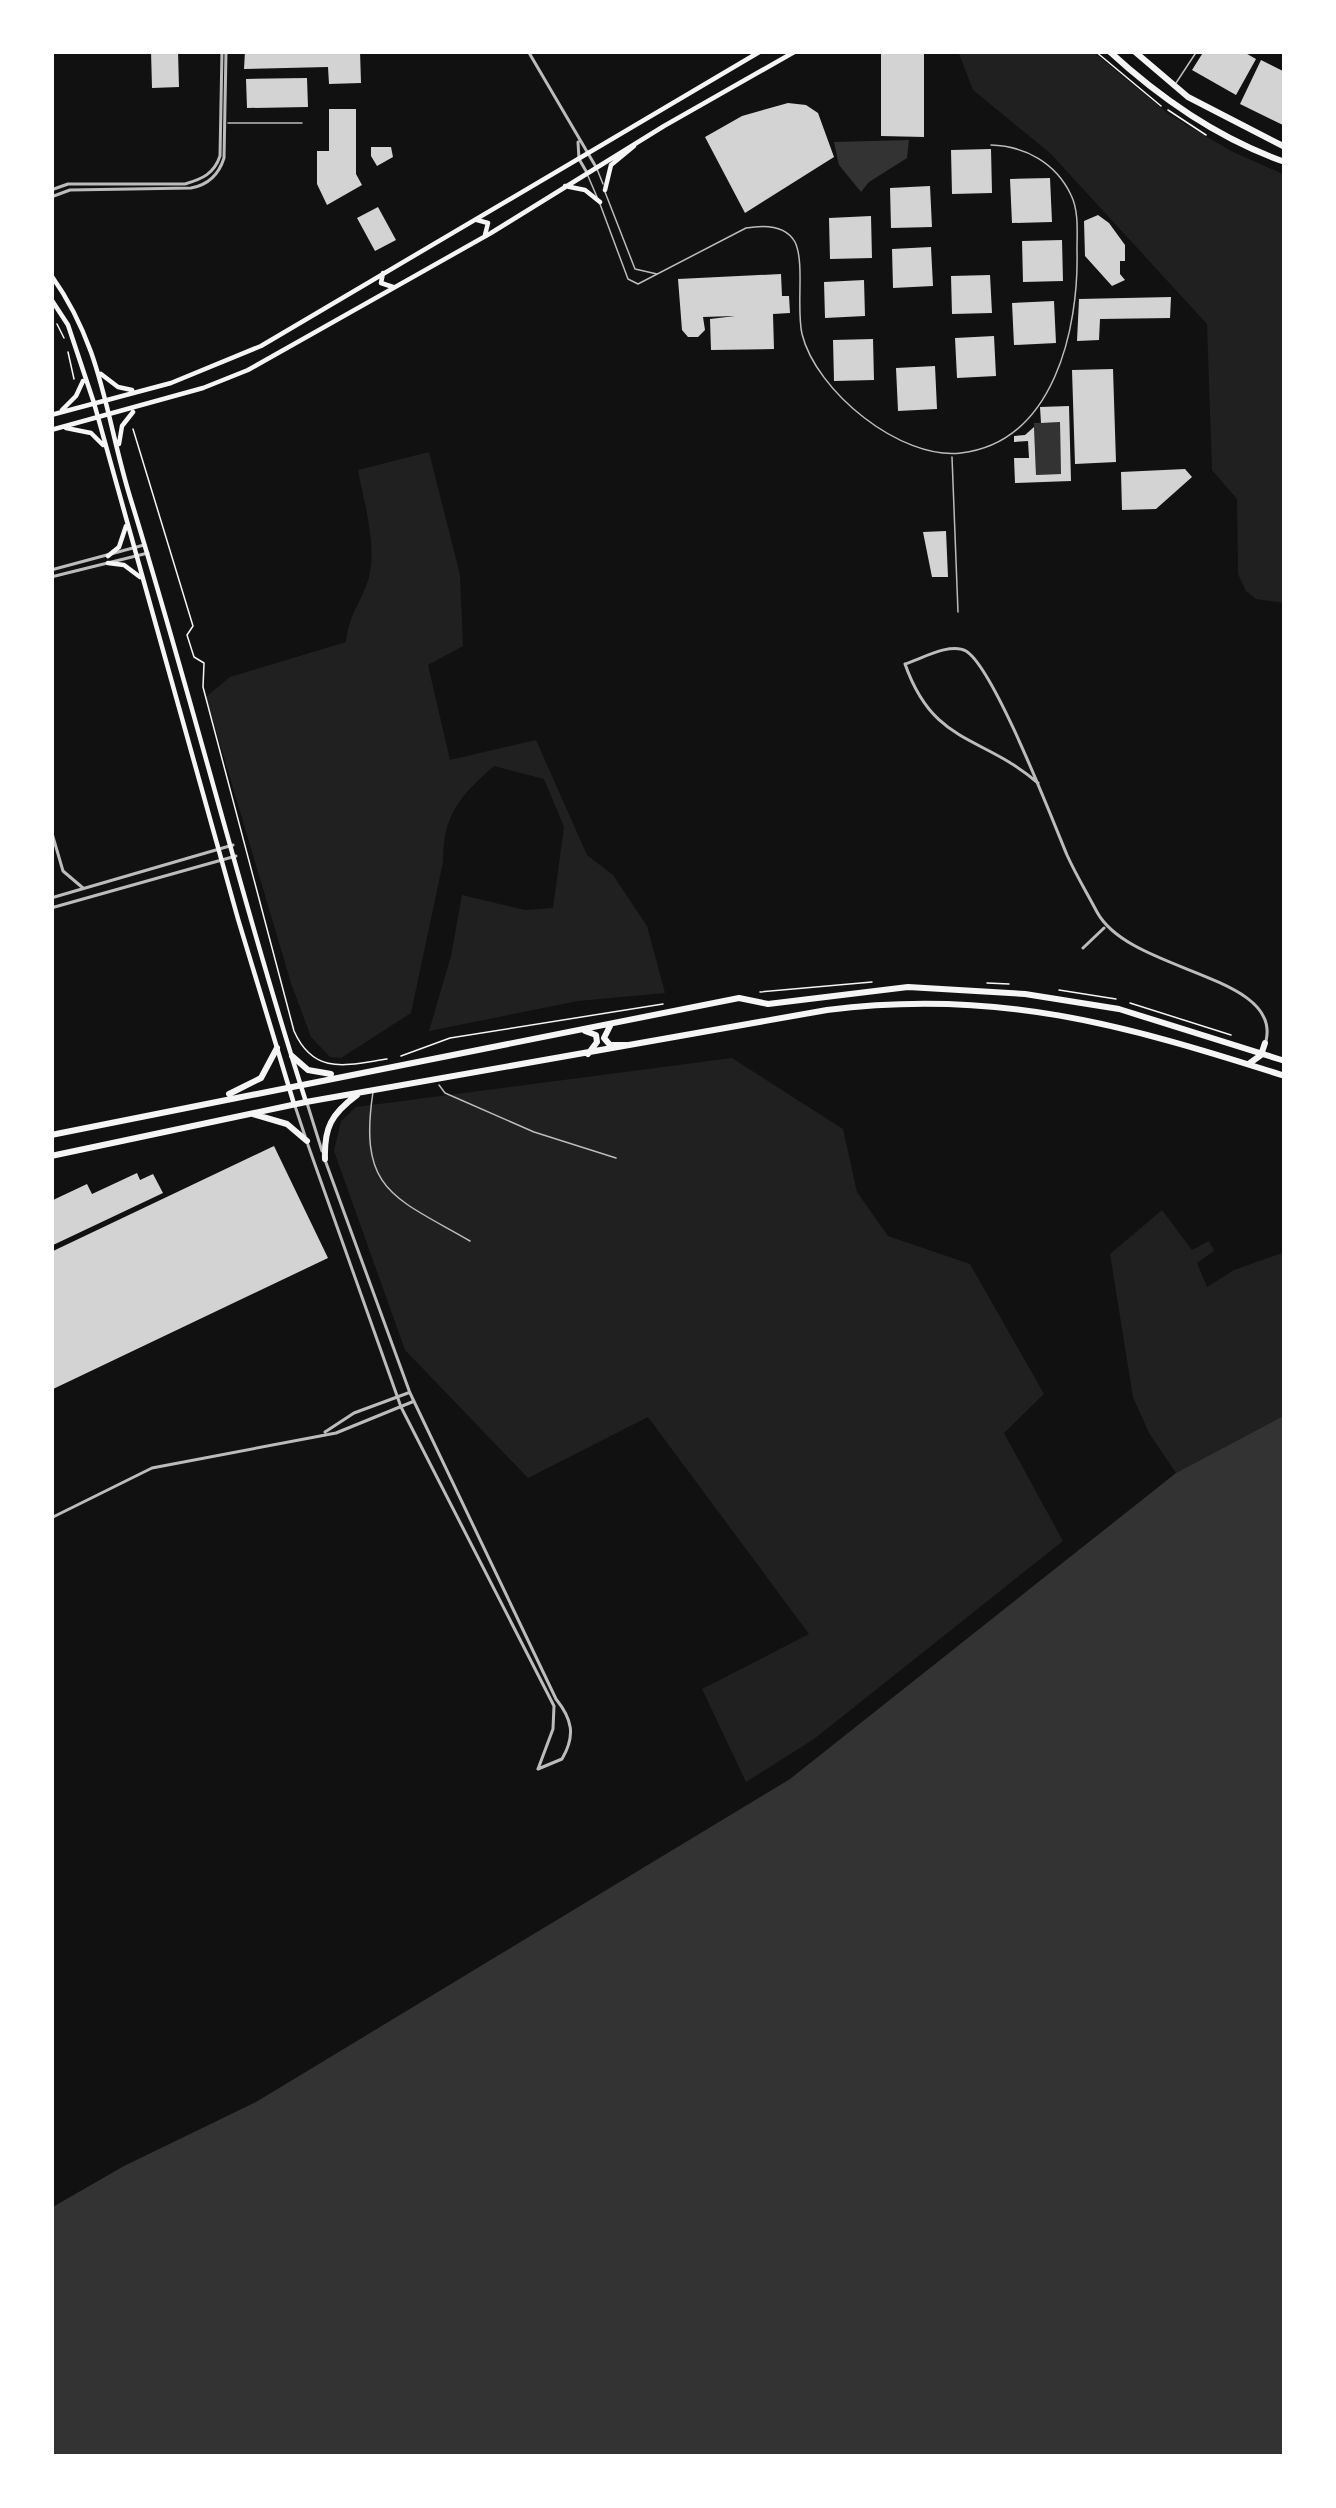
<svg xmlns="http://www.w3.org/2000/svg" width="1336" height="2508" viewBox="0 0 1336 2508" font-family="'Times New Roman',serif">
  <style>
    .green { fill: #202020 }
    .water { fill: #333 }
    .building { fill: #d3d3d3 }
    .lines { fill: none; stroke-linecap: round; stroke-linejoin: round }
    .path { stroke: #f5f5f5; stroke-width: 1.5 }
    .service { stroke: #bcbcbc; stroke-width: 1.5 }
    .minor { stroke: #bcbcbc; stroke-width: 3 }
    .secondary { stroke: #f5f5f5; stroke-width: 4.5 }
    .primary { stroke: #f5f5f5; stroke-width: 6 }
  </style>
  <rect width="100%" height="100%" fill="#111"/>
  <!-- green -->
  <path class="green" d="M958,51H1092L1170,115L1231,151L1285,175V603L1256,599L1246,591L1238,574L1237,499L1212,470L1207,324L1051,154L973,90Z
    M429,452L460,575L463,646L428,665L450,760L536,740L587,855L613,875L647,926L665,993L578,1001L429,1031L451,956L462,895L525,910L553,908L564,827L544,779L494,766C460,796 443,814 443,862L411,1013L341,1058L330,1057L311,1037L291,983L206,697L230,677L346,642C349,613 362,602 369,577C377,545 364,502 358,470Z
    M732,1058L843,1129L857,1192L888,1236L970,1264L1044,1394L1004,1433L1063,1541L814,1739L746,1782L702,1689L809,1634L648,1417L528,1478L405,1350L334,1151L341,1121L356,1107Z
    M1162,1210L1192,1250L1209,1241L1214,1251L1197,1263L1207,1287L1234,1270L1285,1252V1415L1176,1473L1149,1433L1133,1397L1110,1254Z"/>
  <!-- water -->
  <path class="water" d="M909,140L907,158L869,182L861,192L839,165L834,142Z
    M1060,422L1061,474L1036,475L1034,423Z
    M1285,1415V2457H51V2208L124,2166L256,2102L790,1779L1176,1473Z"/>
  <!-- building -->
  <path class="building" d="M151,51H178L179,87L152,88Z
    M245,51H360L361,83L329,84L328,67L244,69Z
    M881,51H924V137L881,136Z
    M1204,51H1242L1256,59L1236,95L1192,70Z
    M1261,60L1285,72V126L1240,104Z
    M307,78L308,107L247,108L246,79Z
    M788,103L806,105L818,113L834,157L745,213L705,137L742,116Z
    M329,109H356V174L362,185L327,205L317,184V151H329Z
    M371,147H391L393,157L377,166L371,156Z
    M991,149L992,193L952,194L951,150Z
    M1050,178L1052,222L1012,223L1010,179Z
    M930,186L932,227L891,228L890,188Z
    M378,207L396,240L375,251L357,218Z
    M1098,215L1109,223L1125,245V261H1120V274L1125,280L1112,286L1085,256L1084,221Z
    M871,216L872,258L830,259L829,218Z
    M1062,240L1063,281L1023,282L1022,241Z
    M931,247L933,286L893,288L892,249Z
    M781,274L782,296H789L790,313L773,314L774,349L711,350L710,319L735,316L703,317L705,330L698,337H688L682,330L678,279Z
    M990,275L992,313L952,314L951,276Z
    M864,280L865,316L825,318L824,282Z
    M1171,297L1170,318L1100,319L1099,340L1077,341L1079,299Z
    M1054,301L1056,343L1014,345L1012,303Z
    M994,336L996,376L957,378L955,338Z
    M873,339L874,380L834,381L833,340Z
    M935,366L937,409L898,411L896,368Z
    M1113,369L1116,462L1075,464L1072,370Z
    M1069,406L1071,481L1015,483L1014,458H1029L1028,441L1014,442V436L1025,435L1034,427L1036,475L1061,474L1060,422L1041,423L1040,407Z
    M1185,469L1192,477L1156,509L1122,510L1121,472Z
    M946,531L948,577H932L923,532Z
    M274,1146L328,1258L51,1390V1252Z
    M137,1173L140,1180L153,1174L163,1193L51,1246V1201L87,1184L92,1194Z"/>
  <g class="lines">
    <!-- path -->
    <path class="path" d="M1095,51L1161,106
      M1168,110L1206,135
      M57,324L64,338
      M68,352L74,379
      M133,429L193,626L187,635L194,657L204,663L203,687L294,1031C314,1076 347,1065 387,1059
      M987,983L1009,984
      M1059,990L1116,999
      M760,992L872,982
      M1130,1003L1231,1035
      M401,1056L450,1038L663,1004"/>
    <!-- service -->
    <path class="service" d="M1176,83L1197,51
      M228,123H302
      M597,169L603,184
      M588,176L597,197
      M605,192L635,269L657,274
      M600,204L628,279L638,284L746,228C763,225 785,224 795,242C805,263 796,308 802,334C816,391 900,460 961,453C1054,442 1079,329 1077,250C1077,233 1079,211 1071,195C1056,163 1025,146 991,145
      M952,457L958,612
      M439,1085L445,1093L534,1132L616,1158
      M373,1092C358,1191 394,1197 470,1241"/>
    <!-- minor -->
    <path class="minor" d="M528,51L596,167
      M578,142L579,159L586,171
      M51,190L68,184H185C202,179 214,174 220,156L222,51
      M51,197L70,190L191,188C208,185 219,174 224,158L226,51
      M51,570L144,545
      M51,577L148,553
      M1038,783C981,734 934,746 905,664C921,659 950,642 966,651C994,668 1052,819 1067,855C1076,875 1087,893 1097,912C1130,973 1282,974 1266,1041
      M51,830L63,871L83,888
      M51,862V886
      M51,898L233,845
      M51,908L236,856
      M1083,948L1104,928
      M307,1103L322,1151
      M295,1106L305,1136
      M308,1145L401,1407L554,1706L553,1729L538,1769
      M325,1160L410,1393L556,1699C572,1719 576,1735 562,1759L538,1769
      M325,1432L354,1413L408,1393
      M51,1518L152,1468L336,1433L412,1402"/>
    <!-- secondary -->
    <path class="secondary" d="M565,186L585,190L600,202
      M605,190L611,165L634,146
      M477,220L488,223L485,235
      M383,273L381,283L393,287
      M51,275C103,348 105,415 130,497C192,697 242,902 306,1102
      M51,299L68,325L94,403L238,919L294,1104
      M101,374L118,387L132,390
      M62,410L76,396L83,381
      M51,415L171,383L261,346L761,51
      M66,428L91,433L103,445
      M51,430L203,388L248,370L491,233L664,126L796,51
      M119,444L122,426L133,412
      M108,556L119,547L126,526
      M108,563L124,565L140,577"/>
    <!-- primary -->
    <path class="primary" d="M1109,51C1160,98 1219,139 1285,162
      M1134,51L1188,97L1285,147
      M610,1026L604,1038L610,1045H627
      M585,1031L596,1035L597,1042L588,1054
      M292,1056L308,1070L331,1074
      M1250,1063L1261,1055L1265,1043
      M229,1094L261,1078L277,1048
      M253,1114L287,1124L307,1141
      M51,1135L739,998L768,1004L908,987L1025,994L1119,1009L1285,1061
      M51,1156L306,1102L827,1010C997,988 1125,1025 1285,1076
      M325,1159C324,1128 331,1114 357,1095"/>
  </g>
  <!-- border -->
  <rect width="1336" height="2508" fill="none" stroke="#ffffff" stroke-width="108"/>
</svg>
